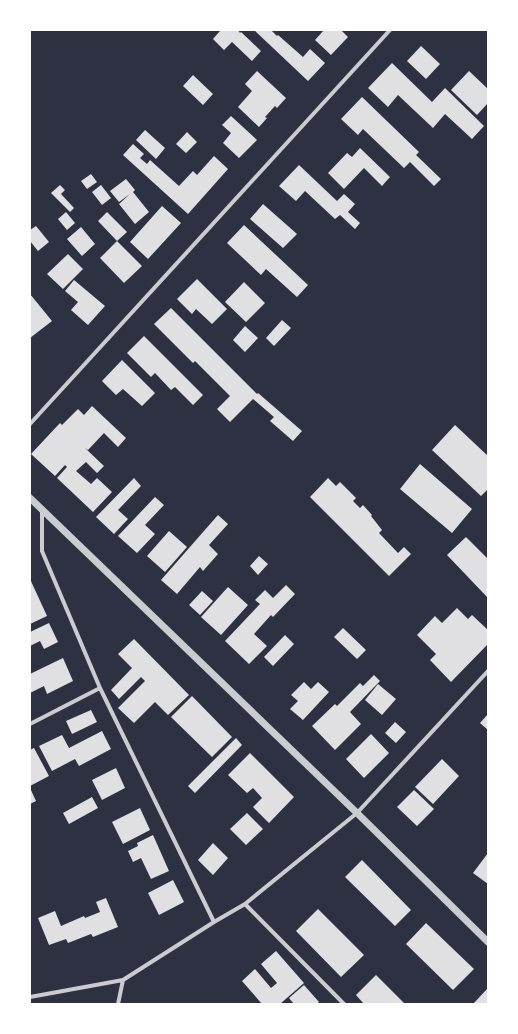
<svg xmlns="http://www.w3.org/2000/svg" width="518" height="1034" viewBox="0 0 518 1034" font-family="'Roboto Serif',serif">
  <style>
    .building { fill: #e0e0e3 }
    .lines { fill: none; stroke-linecap: round; stroke-linejoin: round }
    .minor { stroke: #caccd0; stroke-width: 4 }
    .tertiary { stroke: #caccd0; stroke-width: 7 }
  </style>
  <rect width="100%" height="100%" fill="#2d3142"/>
  <!-- building -->
  <path class="building" d="M219,30H238L240,33L241,32L261,51L252,61L232,42L224,50L213,39L220,31Z
    M254,30H271L277,36L278,35L303,57L310,49L325,63L308,81Z
    M324,30H341L348,37L331,55L315,40Z
    M421,46L440,64L426,79L407,61Z
    M392,63L432,102L445,88L484,126L472,139L445,114L433,128L398,95L388,107L368,88Z
    M257,71L286,98L277,108L275,106L265,117L267,118L259,127L238,107L252,91L245,84Z
    M469,71L488,89V103L477,115L451,90Z
    M193,75L213,94L203,105L183,86Z
    M362,97L419,152L416,155L441,179L434,186L410,162L404,168L363,129L358,135L341,119Z
    M231,116L257,140L239,158L223,143L231,133L222,125Z
    M145,130L165,148L156,159L136,140Z
    M187,132L197,142L186,153L176,144Z
    M133,144L144,154L140,158L147,164L150,160L179,186L193,171L197,175L214,156L228,169L188,214L123,155Z
    M360,148L390,177L382,186L364,168L344,189L328,173L347,153L352,157Z
    M299,165L337,201L344,194L355,204L348,212L360,223L355,229L340,215L335,219L305,191L296,201L279,186Z
    M91,174L97,182L87,189L81,181Z
    M126,179L135,190L133,192L149,212L135,224L119,204L130,194L119,202L110,191Z
    M60,185L65,190L61,194L74,208L70,212L51,193Z
    M101,185L111,198L102,205L92,192Z
    M263,204L297,234L283,248L250,219Z
    M162,206L181,223L148,259L130,242Z
    M66,212L75,223L67,230L58,219Z
    M107,212L127,232L117,241L98,221Z
    M244,225L308,285L297,297L266,269L261,275L227,243Z
    M36,226L49,242L38,251L30,241V230Z
    M81,227L95,244L82,256L67,239Z
    M117,241L142,266L124,283L100,258Z
    M68,254L83,269L63,289L47,274Z
    M197,279L227,309L212,324L196,309L192,314L177,299Z
    M74,280L105,306L88,325L71,310L78,302L65,291Z
    M244,282L265,303L246,322L225,302Z
    M30,294L52,321L30,338Z
    M171,308L257,394L258,393L302,431L293,441L270,421L274,417L253,399L230,422L217,409L230,396L195,361L193,363L154,324Z
    M282,320L291,328L274,346L266,338Z
    M245,326L258,338L245,352L233,340Z
    M144,336L203,395L193,405L175,387L171,390L155,373L151,377L127,353Z
    M122,360L155,393L142,406L123,389L116,395L102,381Z
    M92,406L126,438L118,447L104,433L88,450L85,448L104,466L97,473L86,462L76,471L91,484L97,478L112,492L93,512L57,478L67,467L65,465L55,476L31,454L60,423L62,425L78,409L84,415Z
    M455,425L488,456V489L481,496L432,450Z
    M420,464L472,509L452,533L400,489Z
    M134,478L141,486L118,510L128,519L114,534L96,517Z
    M328,478L336,486L340,482L356,498L353,501L360,508L363,505L372,515L371,516L382,530L379,533L398,553L404,547L411,554L389,576L310,497Z
    M155,497L164,505L145,525L155,534L137,553L118,536Z
    M218,515L228,524L209,545L218,554L203,571L200,567L177,594L161,580Z
    M169,531L187,547L165,572L147,556Z
    M466,537L488,559V598L447,555Z
    M259,556L268,564L258,575L250,566Z
    M30,579L47,616L30,624Z
    M286,585L295,594L273,617L271,615L254,634L267,646L249,664L225,641L260,604L255,600L265,590L273,598Z
    M228,587L248,605L221,635L201,617Z
    M202,591L213,601L200,615L189,605Z
    M457,608L468,619L472,615L488,630V644L451,682L430,660L436,654L417,635L435,616L442,623Z
    M49,623L58,642L44,649L40,641L30,646V632Z
    M343,628L366,650L357,659L334,637Z
    M285,635L294,644L273,666L264,657Z
    M134,639L189,695L168,715L155,702L134,723L118,708L145,681L141,677L119,699L111,690L132,668L118,654Z
    M63,658L73,681L47,694L44,686L30,693V674Z
    M374,675L380,681L350,712L361,724L335,750L312,726L335,704L337,706L360,683L363,686Z
    M304,682L311,689L318,682L329,692L303,720L290,709L298,701L291,695Z
    M378,684L396,699L382,715L365,700Z
    M192,696L232,737L212,757L171,717Z
    M91,710L97,722L72,734L66,721Z
    M488,714V730L480,723Z
    M395,722L406,732L396,743L385,733Z
    M102,731L111,749L79,766L75,759L52,771L39,746L62,735L69,748Z
    M371,734L389,753L364,778L346,759Z
    M236,738L242,745L195,793L188,786Z
    M34,748L49,776L30,786V750Z
    M250,753L294,797L269,823L253,807L262,798L253,788L247,793L228,775Z
    M442,759L459,776L433,804L415,787Z
    M116,768L125,788L102,800L92,780Z
    M30,788L36,801L30,804Z
    M414,790L434,809L417,826L397,807Z
    M92,797L98,808L69,824L63,813Z
    M140,808L150,830L123,844L112,822Z
    M247,813L263,829L246,845L230,829Z
    M153,835L169,871L151,879L141,858L133,862L128,851L138,846L137,843Z
    M213,843L228,858L213,875L198,860Z
    M488,853V884L473,873Z
    M362,860L411,910L395,926L345,877Z
    M173,880L184,902L159,915L148,893Z
    M106,898L118,927L93,937L91,934L68,943L66,939L49,945L38,918L55,911L61,926L84,916L85,918L100,912L96,902Z
    M318,909L364,955L341,977L296,931Z
    M426,923L474,969L453,990L406,944Z
    M276,951L304,983L280,1004H262L242,981L255,969L271,988L277,983L261,964Z
    M376,975L405,1004H364L356,995Z
    M304,985L319,1002L317,1004H294L289,998Z
    M488,988V1004H473Z"/>
  <g class="lines">
    <!-- minor -->
    <path class="minor" d="M30,424L390,30
      M42,511V551L100,688L214,922
      M30,724L100,688
      M245,904L344,1004
      M30,997L123,980L214,922L245,904L357,813L488,671
      M118,1004L123,980"/>
    <!-- tertiary -->
    <path class="tertiary" d="M30,498L357,813L488,942"/>
  </g>
  <!-- border -->
  <rect width="518" height="1034" fill="none" stroke="#ffffff" stroke-width="62"/>
</svg>
